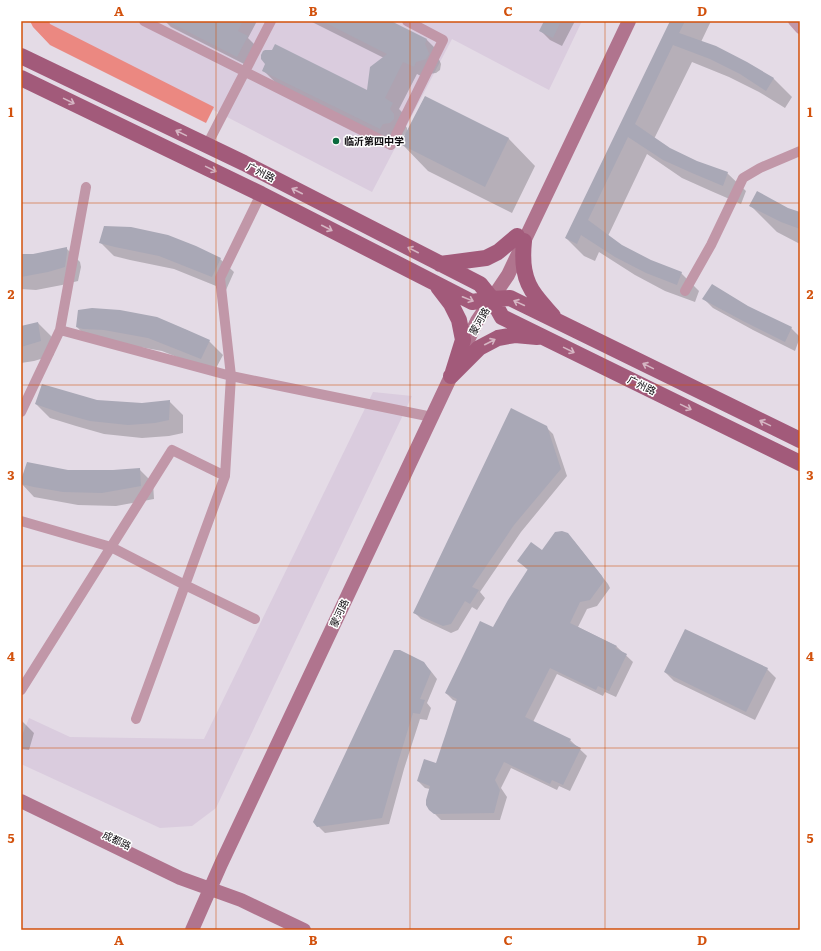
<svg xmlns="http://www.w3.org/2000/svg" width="821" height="951" viewBox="0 0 821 951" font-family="Literata,'Noto Sans SC',serif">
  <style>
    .built { fill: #daccde }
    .forest { fill: #eb8881 }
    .shadow { fill: #0003 }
    .building { fill: #a9a8b6 }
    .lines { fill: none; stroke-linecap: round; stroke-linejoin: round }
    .street { stroke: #c197a8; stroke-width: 10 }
    .secondary { stroke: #b0748e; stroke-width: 14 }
    .primary { stroke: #a25a7a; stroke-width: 16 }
    .oneway { stroke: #d5b5c3 }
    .grid { fill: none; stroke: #d2510c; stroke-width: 1; stroke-opacity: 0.55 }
    .poi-dot { fill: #0b6a3e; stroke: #fff; stroke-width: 1.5 }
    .labels { text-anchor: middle; stroke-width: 3; stroke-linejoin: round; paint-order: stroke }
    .poi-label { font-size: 10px; font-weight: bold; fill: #0e0b0f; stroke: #fff; text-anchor: start }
    .street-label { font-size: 10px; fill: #0e0b0f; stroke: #fff }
    .neatline { fill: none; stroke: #d2510c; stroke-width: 1.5 }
    .grid-label { font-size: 13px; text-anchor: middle; font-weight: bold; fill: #d2510c }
  </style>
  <rect width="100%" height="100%" fill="#e4dbe6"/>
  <!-- built -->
  <path class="built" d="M47,21H582L549,90L452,39L372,192L49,25Z
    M373,392L412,396L216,808L192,826L160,828L21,764V738L29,718L70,737L204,739Z"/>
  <!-- forest -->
  <path class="forest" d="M30,21H49L50,24L214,107L206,123L50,45L33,27Z"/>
  <!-- shadow -->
  <path class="shadow" d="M165,21H257L248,38L256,46L246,65L171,27Z
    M310,21H388L427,40L440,53L438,57L441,64L440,70L436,73L429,74L427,79L417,74L399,109L406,116L403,122L407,128V133L425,97L509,139L535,166L512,213L428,171L402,144L407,133L403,136L396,137L393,142L276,83L263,70L266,64L368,91L384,58Z
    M546,21H575L562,46L550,40L541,31Z
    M671,21H711L701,42L746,63L774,79L792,97L785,108L759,92L729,77L692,62L654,139L669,149L697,162L727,173L746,191L741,204L711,191L682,178L647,154L608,236L621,246L650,261L681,273L699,291L695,302L665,291L635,275L599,252L595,261L584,256L566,238Z
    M751,206L788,209L800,213V244L777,232Z
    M100,242L220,259L234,272L226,290L174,269L130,260L114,256Z
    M66,248L80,262L81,267L78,281L62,285L36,290L21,289V255H33Z
    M704,299L748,307L791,328L800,337L795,351L753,330L713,308Z
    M38,323L52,337L54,355L34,361L21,363V327Z
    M77,327L184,329L209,341L223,355L214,372L162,351L118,343L90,341Z
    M97,401L142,404L169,401L183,415V433L169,436L142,438L104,434L76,426L50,418L36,404Z
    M546,427L553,434L567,476L521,532L480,592L485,598L477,610L472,607L458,630L451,633L421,619L414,612Z
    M139,469L153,483L154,499L116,506L78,505L34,497L21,483L68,471H113Z
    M574,541L608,584L610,588L597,606L587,609L578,627L616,646L633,662L616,697L605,692L603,696L557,674L533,722L570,740L587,756L570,791L559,786L557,790L511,768L501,788L507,797L500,820H441L430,809V789L425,788L418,781L437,764L458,702L453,700L446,693L494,628L528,570L518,561L542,551Z
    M423,663L430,670L437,679L427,703L431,708L427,720L420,719L404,769L389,824L325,833L318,826Z
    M767,669L776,678L755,720L674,681L665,672Z
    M21,720L34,733L29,750L21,749Z"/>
  <!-- building -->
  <path class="building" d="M167,21H243L238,31L248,36L237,57Z
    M322,21H391L427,39L425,44L428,51L429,54L426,59L423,60L416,62L414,67L403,62L385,98L393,103L390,109L394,114V119L390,123L383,124L380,129L262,71L265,64L261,59V55L263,51L265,50H272L275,44L367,90L370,67L387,54Z
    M544,21H561L553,38L539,31Z
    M670,21H685L679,33L716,46L747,62L774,78L766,91L740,74L710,59L673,45L635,124L670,148L697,161L728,172L723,186L692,173L663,160L628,137L588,220L622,245L651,260L682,272L677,285L646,273L615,257L581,235L577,244L565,238Z
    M425,96L509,138L485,187L400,144Z
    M757,191L788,208L800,212V229L781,222L749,206Z
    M104,226L131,227L168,235L196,246L221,258L212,277L159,256L115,247L99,243Z
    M67,247V253L65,267L48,272L21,277V254H33Z
    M712,284L748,306L792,327L785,342L743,321L702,299Z
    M92,308L120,310L157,317L185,329L210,340L201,359L148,338L104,330L83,329L76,327L78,310Z
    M38,322L41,341L21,347V326Z
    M42,384L97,400L142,403L170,400L169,420L155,423L128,425L90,421L61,413L35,404Z
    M511,408L547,426L561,469L514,525L472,587L479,590L470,604L465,601L451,624L443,626L413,613Z
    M27,462L68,470H113L140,468L141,486L102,493L63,492L34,487L21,484V480Z
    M562,531L568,533L602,576L604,581L590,600L580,602L570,623L617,646L615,648L627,654L609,691L598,686L596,690L550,668L525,717L571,739L569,742L581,748L563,785L552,780L550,784L504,762L495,780L500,790L494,813L434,814L429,810L426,805V800L430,786L417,781L424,759L436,763L446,733L457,699L445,693L480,621L493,627L508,600L528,569L517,561L531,542L542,550L555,532Z
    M685,629L768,668L746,712L664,672Z
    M394,650H400L424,662L431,672L420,699L425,700L420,714L413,713L398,762L382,818L317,827L313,822Z"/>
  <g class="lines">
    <!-- street -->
    <path class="street" d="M144,21L391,145L443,40L407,21
      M793,21L800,29
      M207,145L271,21
      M685,291L711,245L743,178L760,168L800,151
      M60,330L231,376L432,417
      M21,412L60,330L86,187
      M21,521L111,547L185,585L255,619
      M21,690L172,450L225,476
      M136,719L225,476L231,376L220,278L261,194"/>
    <!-- secondary -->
    <path class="secondary" d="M21,801L180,878L241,900L304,930
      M192,930L221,864L477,321L508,275L629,21"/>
    <!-- primary -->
    <path class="primary" d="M21,56L244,163L480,284L492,299L502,317L800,463
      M21,78L261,194L472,302L492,299L510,298L800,440
      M524,241C522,261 523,280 536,296C541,303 547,309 553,316
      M440,264L486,258L498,252L517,236
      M438,287L451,304L459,320L463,340L453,372
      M451,376L479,348L498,338L515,335L537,337"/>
  </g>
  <!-- one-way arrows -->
  <defs><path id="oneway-shaft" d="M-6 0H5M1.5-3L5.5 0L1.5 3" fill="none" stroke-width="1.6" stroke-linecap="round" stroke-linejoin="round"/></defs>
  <g class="oneway">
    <use href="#oneway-shaft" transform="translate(69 101) rotate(26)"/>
    <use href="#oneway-shaft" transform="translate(181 133) rotate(-154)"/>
    <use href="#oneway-shaft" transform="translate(211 169) rotate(26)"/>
    <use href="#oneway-shaft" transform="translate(297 191) rotate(-153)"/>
    <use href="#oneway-shaft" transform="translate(327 228) rotate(27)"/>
    <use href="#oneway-shaft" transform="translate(413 250) rotate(-153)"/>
    <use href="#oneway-shaft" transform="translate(468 299) rotate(22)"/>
    <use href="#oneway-shaft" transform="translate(519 303) rotate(-155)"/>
    <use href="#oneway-shaft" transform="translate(490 342) rotate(-27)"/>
    <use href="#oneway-shaft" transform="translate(569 350) rotate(26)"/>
    <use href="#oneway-shaft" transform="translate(648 366) rotate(-154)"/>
    <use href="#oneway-shaft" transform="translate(686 407) rotate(26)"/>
    <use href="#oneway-shaft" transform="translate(765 423) rotate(-154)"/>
  </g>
  <!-- grid -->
  <path class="grid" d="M216,21V930M410,21V930M605,21V930M21,203H800M21,385H800M21,566H800M21,748H800"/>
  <!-- markers -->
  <circle class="poi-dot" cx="336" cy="141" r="4"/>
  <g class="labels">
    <!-- poi labels -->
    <g class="poi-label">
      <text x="344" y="145">临沂第四中学</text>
    </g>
    <!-- street labels -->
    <g class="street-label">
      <text transform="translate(261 172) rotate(27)" y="4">广州路</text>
      <text transform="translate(479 321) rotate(-60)" y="4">蒙河路</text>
      <text transform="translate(642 385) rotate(26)" y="4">广州路</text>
      <text transform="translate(339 613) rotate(-65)" y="4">蒙河路</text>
      <text transform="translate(117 840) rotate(25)" y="4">成都路</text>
    </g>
  </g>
  <!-- border -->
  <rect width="821" height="951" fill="none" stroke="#ffffff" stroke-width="44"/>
  <rect x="22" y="22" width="777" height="907" class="neatline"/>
  <g class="grid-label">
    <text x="119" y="16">A</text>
    <text x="313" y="16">B</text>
    <text x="508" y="16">C</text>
    <text x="702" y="16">D</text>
    <text x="11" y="117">1</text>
    <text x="810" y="117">1</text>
    <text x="11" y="299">2</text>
    <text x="810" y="299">2</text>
    <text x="11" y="480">3</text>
    <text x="810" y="480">3</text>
    <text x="11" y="661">4</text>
    <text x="810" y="661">4</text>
    <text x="11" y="843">5</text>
    <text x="810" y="843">5</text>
    <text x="119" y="945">A</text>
    <text x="313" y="945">B</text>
    <text x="508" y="945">C</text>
    <text x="702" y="945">D</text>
  </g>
</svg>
